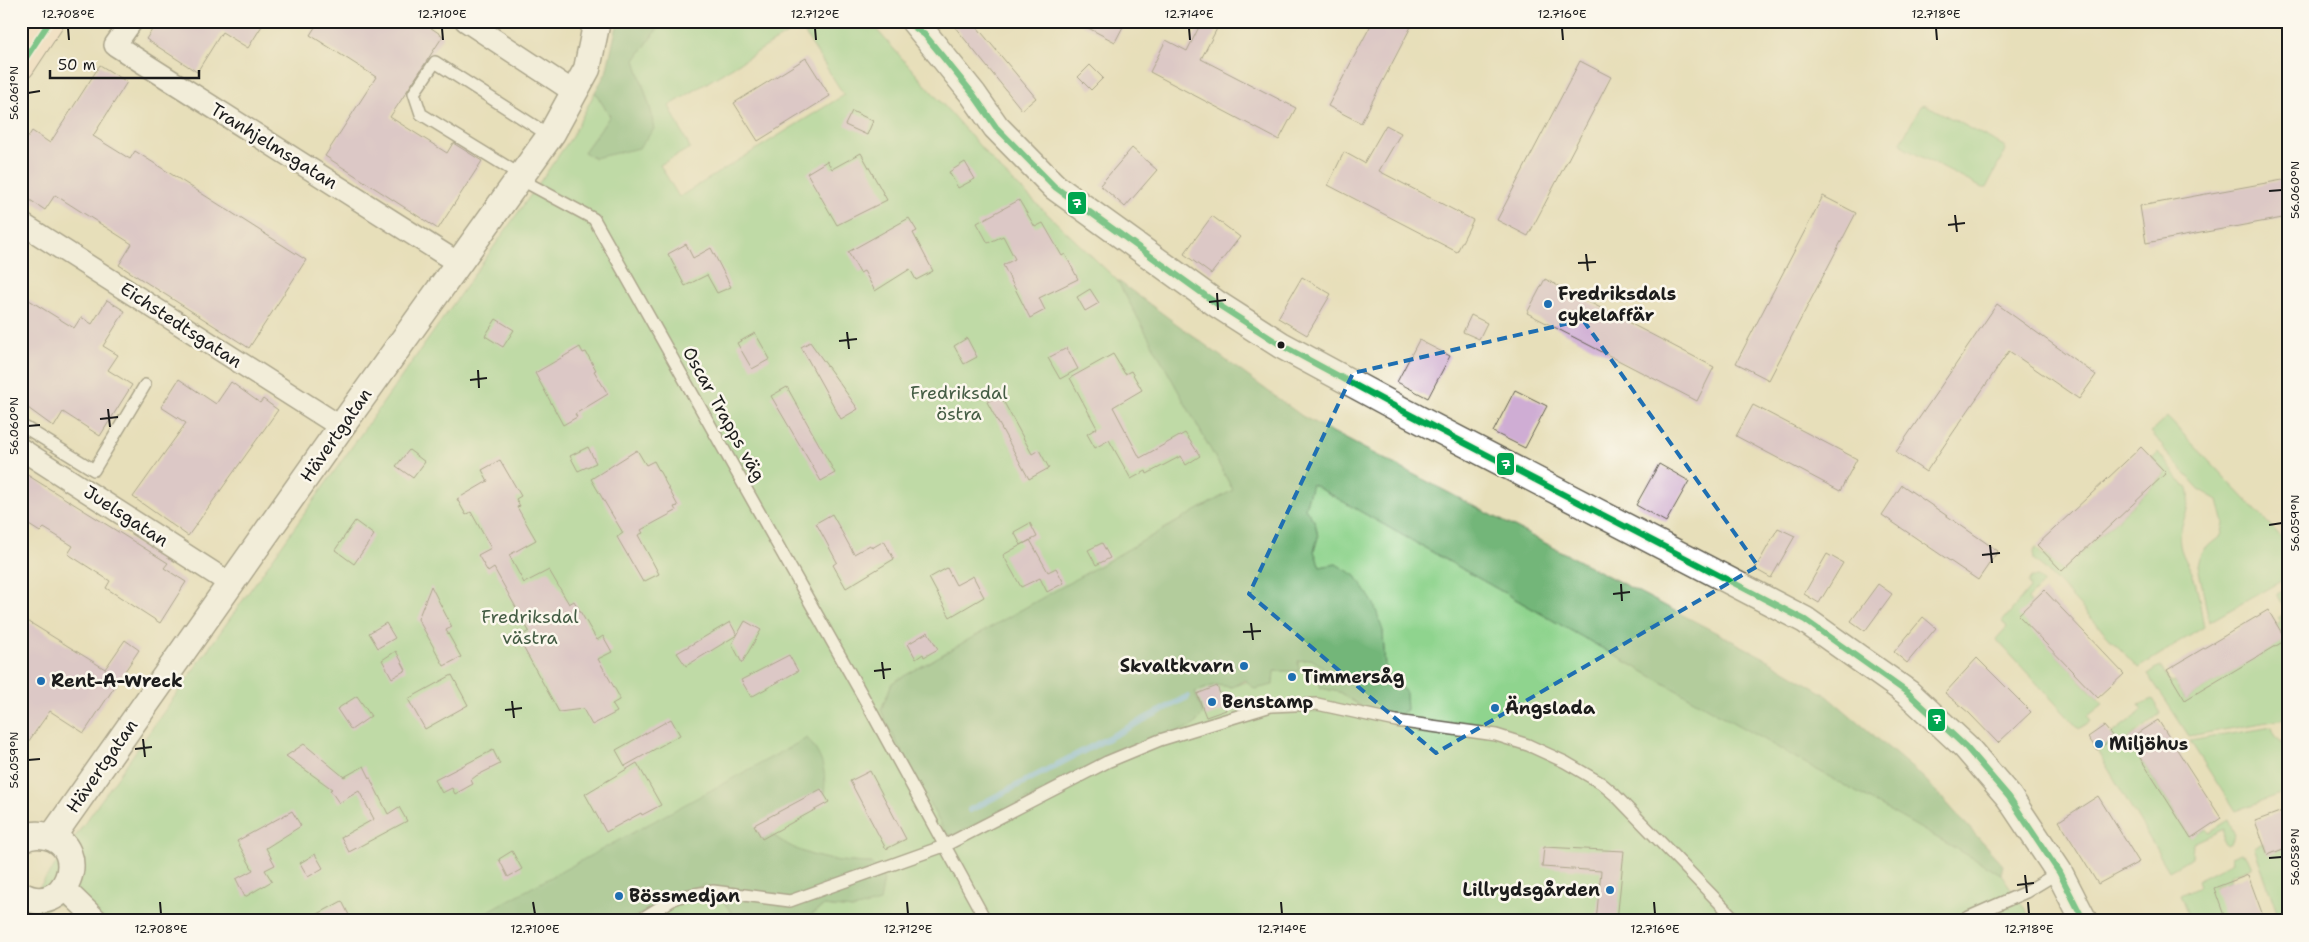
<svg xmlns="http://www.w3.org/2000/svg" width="2309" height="942" viewBox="0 0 2309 942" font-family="'Shantell Sans',sans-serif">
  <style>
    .green { fill: #8fd48e; stroke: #567855; fill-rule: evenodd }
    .forest { fill: #73b679; stroke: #48694a }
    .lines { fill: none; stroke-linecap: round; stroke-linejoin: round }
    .stream { stroke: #72b9ea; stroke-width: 6 }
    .building { fill: #cfadd4 }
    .service-casing { stroke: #636053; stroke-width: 14 }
    .minor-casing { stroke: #636053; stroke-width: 24 }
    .tertiary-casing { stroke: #636053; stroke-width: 29 }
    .secondary-casing { stroke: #636053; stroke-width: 30 }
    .service { stroke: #fff; stroke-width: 11 }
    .minor { stroke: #fff; stroke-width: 21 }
    .tertiary { stroke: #fff; stroke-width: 26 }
    .secondary { stroke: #fde4d1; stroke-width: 28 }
    .bus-1-casing { stroke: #fbf7ec; stroke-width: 10 }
    .bus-1 { stroke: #00a650; stroke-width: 6 }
    .marked { fill: none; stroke: #1f6fb2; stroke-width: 4; stroke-dasharray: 10 6; stroke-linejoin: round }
    .ticks { fill: none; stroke: #1c1c1c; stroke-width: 2 }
    .poi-dot { fill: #1f6fb2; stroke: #fbf7ec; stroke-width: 2 }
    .bus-dot { fill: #1c1c1c; stroke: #fbf7ec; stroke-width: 2 }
    .labels { text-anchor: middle; stroke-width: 5; stroke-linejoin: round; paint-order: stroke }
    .street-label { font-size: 18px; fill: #1c1c1c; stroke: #fbf7ec }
    .poi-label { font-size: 18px; font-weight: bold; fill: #1c1c1c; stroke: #fbf7ec; text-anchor: start }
    .park-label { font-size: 18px; fill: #445c44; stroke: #fbf7ec }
    .line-badge { stroke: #fbf7ec; stroke-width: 2 }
    .badge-label { font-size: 14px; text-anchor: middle; font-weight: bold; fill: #fff }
    .neatline { fill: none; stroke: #1c1c1c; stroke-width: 2 }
    .ticks-label { font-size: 12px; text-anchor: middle; fill: #1c1c1c }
  </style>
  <rect width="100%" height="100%" fill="#fbf7ec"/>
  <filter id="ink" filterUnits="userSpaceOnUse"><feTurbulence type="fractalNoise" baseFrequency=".02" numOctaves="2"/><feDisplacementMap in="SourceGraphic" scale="10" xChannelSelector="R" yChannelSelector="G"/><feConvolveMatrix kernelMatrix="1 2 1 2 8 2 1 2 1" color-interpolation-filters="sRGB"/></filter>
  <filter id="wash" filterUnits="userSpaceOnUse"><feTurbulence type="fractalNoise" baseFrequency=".0096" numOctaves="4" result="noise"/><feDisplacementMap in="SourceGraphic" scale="20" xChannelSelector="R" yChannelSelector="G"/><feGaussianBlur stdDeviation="1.12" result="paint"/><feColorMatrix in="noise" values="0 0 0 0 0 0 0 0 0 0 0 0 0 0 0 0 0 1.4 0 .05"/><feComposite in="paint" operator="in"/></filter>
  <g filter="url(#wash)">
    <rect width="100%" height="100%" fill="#e7dfba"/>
    <!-- green -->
    <path class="green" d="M663,21H869L1001,170L1117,280L1233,490L892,683L881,710L890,730L946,834H954L1029,798L1194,692L1215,685L1232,687L1273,671H1298L1297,661L1311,659L1324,667L1319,679L1321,688L1339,692L1362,707L1406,693L1385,669L1383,631L1336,564L1320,567L1314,551L1318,537L1315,522L1305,508L1312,484L2001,874L2033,921H804L823,906L853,909L871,863C832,862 800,857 769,832L807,739L472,921H80L60,905L51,903L39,921H21V913L571,138L595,92L610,116L584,152L651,111L635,60ZM800,26L844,95L679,197L660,165L690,148L669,106Z
      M1924,104L2004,146L2006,150L1986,188H1982L1904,148L1901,142L1921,106Z
      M2167,417L2288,544V577L2209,622L2198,565C2200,551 2210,544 2221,536L2224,524L2218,500L2199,489L2162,448L2163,446L2151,432Z
      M2158,452L2184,486L2188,488C2194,508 2177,524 2180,545C2182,558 2192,568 2195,581C2199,596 2201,612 2204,627L2138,668L2045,569L2034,560L2033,552L2036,547L2043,556L2046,555L2062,571L2166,474L2152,458Z
      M2031,577H2037L2044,583L2028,599L2031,603L2019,615L2103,704L2088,716L2091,721L2079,729L1996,639L2007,627L2002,622L2030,588L2028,582Z
      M2288,588V721L2285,719L2189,736L2148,674L2160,666L2170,683L2174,682L2185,700L2285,640L2276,624L2280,621L2277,618L2287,612L2277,594Z
      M2152,699L2161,713L2128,739L2190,837L2206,829L2208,832L2228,820L2235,835L2231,843L2226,845L2223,840L2224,829L2193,843L2192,858L2169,871L2097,750L2114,738L2111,734L2142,711L2139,705Z
      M2272,727C2275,739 2280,738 2284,747C2291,758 2288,779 2288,791L2235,811L2190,741Z
      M2263,843L2268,854L2288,847V921H2280L2254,847Z
      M2241,853L2247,856L2252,867L2230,876L2231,881L2215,886L2227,921H2190L2180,895L2199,886L2197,880L2232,862L2231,857Z
      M705,884L721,898L731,912L729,921H695L682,915L673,921H626Z"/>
    <!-- forest -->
    <path class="forest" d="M618,21H663L635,60L651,111L654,129L639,148L594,158L584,152L610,116L595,92L606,73Z
      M1117,280L1302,416L1765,658L1825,694L1924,778L2003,865L2001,874L1312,484L1305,508L1315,522L1318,537L1314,551L1320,567L1336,564L1356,576L1374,604L1383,631L1385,669L1406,693L1407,710L1394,717L1362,707L1339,692L1321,688L1319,679L1323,667L1311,659L1298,661L1299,671H1274L1273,685L1255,689L1245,680L1232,687L1215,685L1195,692L1203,714L1194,725L1029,798L954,835L946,834L890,730L881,710L892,683L1233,490Z
      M807,738C822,756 827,771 824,794L771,821L769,832C800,857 832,862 871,863L884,879L880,902L853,909L823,906L804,921H729L731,912L721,898L705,884L626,921H486L483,914Z"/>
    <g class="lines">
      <!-- stream -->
      <path class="stream" d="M970,810L1187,697"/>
    </g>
    <g id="blocks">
      <!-- building -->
      <path class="building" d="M158,21H265L248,48L222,32L197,72L146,39Z
        M319,21H421L443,36L390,117L447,153L453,143L482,161L438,229L325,156L376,77L310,35Z
        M950,21H972L1036,98L1022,110Z
        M1075,21H1126L1115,42Z
        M1202,21H1221L1201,59L1296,108L1279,140L1150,72L1166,40L1187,51Z
        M1373,21H1414L1361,123L1328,106Z
        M806,58L830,96L758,141L734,103Z
        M1580,61L1611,77L1528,236L1497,220Z
        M100,65L127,82L93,136L130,159L135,151L306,260L249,348L119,265L132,244L55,195L45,210L21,194V148L32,131L50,143Z
        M1090,65L1103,78L1091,90L1078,77Z
        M852,111L873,121L867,135L845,125Z
        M1386,125L1401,133L1379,171L1473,220L1457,252L1328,185L1344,152L1364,163Z
        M1132,148L1157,170L1125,207L1100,185Z
        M861,153L887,200L837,225L807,173L827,161L832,169Z
        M965,162L975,179L958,188L949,172Z
        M2288,179V217L2146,243L2140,206Z
        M1823,196L1856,213L1769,380L1736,363Z
        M1019,200L1035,227L1043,223L1062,256L1065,254L1078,279L1039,298L1045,310L1030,318L1003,265L1015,259L1003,236L988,243L977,223Z
        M1212,216L1240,237L1211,274L1184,254Z
        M909,218L917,231L913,233L933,271L916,280L910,269L875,291L864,271L860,273L848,252Z
        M686,244L693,258L711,248L731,287L717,293L707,275L685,286L668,254Z
        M1302,277L1331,294L1307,335L1278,318Z
        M1545,279L1714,367L1697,401L1527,313Z
        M1090,289L1099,303L1085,311L1077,297Z
        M21,295L74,328L81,317L92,324L107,300L125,311L103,346L118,355L108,370L132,385L100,436L63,412L54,427L21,403Z
        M1997,304L2096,375L2079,399L2009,351L1926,472L1896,452Z
        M1471,315L1487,323L1479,339L1463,332Z
        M496,319L514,330L503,347L485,336Z
        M755,333L770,359L752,369L737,343Z
        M967,338L977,357L964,364L954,346Z
        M1419,340L1450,356L1428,398L1397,382Z
        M810,342L858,409L841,419L801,347Z
        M580,347L583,353L586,352L596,370L594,371L608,394L575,414L577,417L563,425L535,373Z
        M1067,348L1078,369L1060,379L1048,358Z
        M1113,354L1125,374L1131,371L1142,390L1113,407L1140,458L1185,433L1200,456L1186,465L1181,456L1147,474L1146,471L1131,479L1109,440L1095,448L1087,434L1097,428L1070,378Z
        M179,379L216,404L231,382L260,403L263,399L278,410L188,536L133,497L186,423L161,407Z
        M787,387L835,473L821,481L771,396Z
        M1515,390L1547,406L1525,448L1493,432Z
        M1000,395L1032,454L1039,450L1049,468L1029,479L987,402Z
        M1753,405L1857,459L1840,491L1736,436Z
        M588,447L596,463L578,471L570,456Z
        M2141,447L2166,473L2062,571L2037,545Z
        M409,450L425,462L413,478L396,466Z
        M637,450L646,465L654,461L678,506L674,507L676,511L641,530L643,533L638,535L659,574L643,582L617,537L623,533L591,479Z
        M500,460L521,496L516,499L520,506L517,507L536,540L509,555L524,583L549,570L569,604L574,601L597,640L603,636L612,652L598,659L619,696V700L612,704L617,712L592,725L583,709L559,712L518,638L529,631L494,568L488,572L478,555L491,548L471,512L466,515L457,499L488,481L482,470Z
        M1659,464L1689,481L1666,522L1636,505Z
        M21,471L168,563L164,568L186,582L160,623L106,588L110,581L68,554L73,546L44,528L40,532L21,520Z
        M1902,485L1998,551L1978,580L1882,515Z
        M832,514L854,554L870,545L872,548L884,541L894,559L846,588L833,565L837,562L816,523Z
        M355,521L374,535L354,564L335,550Z
        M1030,523L1037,537L1021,545L1014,532Z
        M1778,528L1795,536L1771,578L1755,569Z
        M1030,540L1048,572L1056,568L1064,583L1047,592L1040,578L1021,587L1003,555Z
        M1102,543L1110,558L1096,565L1088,550Z
        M1827,554L1843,563L1819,603L1804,594Z
        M947,568L956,585L973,576L984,597L950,617L929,578Z
        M1878,584L1892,594L1865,631L1851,621Z
        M431,586L452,627L446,630L461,657L444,666L418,619Z
        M2044,590L2124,674L2098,698L2018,615Z
        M2268,610L2286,640L2185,700L2167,670Z
        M21,617L105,669L125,640L139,650L84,733L50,711L21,752Z
        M1923,617L1936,628L1907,663L1894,652Z
        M745,621L761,630L742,663L732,644Z
        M730,622L737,635L686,666L677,653Z
        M386,623L395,638L378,648L369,633Z
        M928,632L938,649L924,657L923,654L916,659L908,644Z
        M396,651L406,670L392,678L382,660Z
        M789,655L798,671L751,697L741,680Z
        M1977,658L2031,712L1998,743L1969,713L1945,693Z
        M452,675L468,705L425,729L408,699Z
        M1217,686L1226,710L1206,717L1197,694Z
        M357,696L371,716L351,730L337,709Z
        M671,719L680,735L625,766L616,750Z
        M2158,720L2221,818L2191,838L2128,739Z
        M2104,726L2114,738L2097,750L2088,737Z
        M304,744L344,777L364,766L388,814L399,807L407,821L349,852L341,837L374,819L359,791L339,803L330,790L332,789L286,756Z
        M493,750L500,764L476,776L471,780L473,784L455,794L452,788L442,793L435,780Z
        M637,763L661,805L642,815L641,813L606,832L585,794Z
        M870,771L906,839L886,849L850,781Z
        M821,789L829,802L762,839L754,825Z
        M2098,796L2139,862L2098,884L2059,821Z
        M2288,809V847L2268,855L2255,821Z
        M292,811L301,826L266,848L275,865L265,870L272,881L245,897L236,879L253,870L237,841Z
        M1544,847L1624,851L1617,921H1596L1601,871L1542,867Z
        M512,851L522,869L508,877L499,859Z
        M315,854L323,868L308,877L300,863Z
        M2248,875L2265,921H2226L2214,888Z
        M342,901L352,921H305Z"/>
    </g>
  </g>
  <g filter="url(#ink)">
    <use href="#blocks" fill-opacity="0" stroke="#636053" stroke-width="1"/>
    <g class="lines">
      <defs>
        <path id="service" d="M522,176L421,114L414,93L435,62L550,136
          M520,179L594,219L865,700L986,921
          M21,434L26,428L94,470L145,385
          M638,921L677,897L713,891L790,901L944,846L1107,762L1160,740L1271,706L1317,704L1396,721L1496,735L1528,745L1565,762L1601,783L1615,795L1737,921
          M1960,921L2026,892L2059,872"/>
        <path id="minor" d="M132,21L115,45L458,263
          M466,21L574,92
          M21,223L341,427
          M21,449L231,584
          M64,888L98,921"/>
        <path id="tertiary" d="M914,21L973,94L996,127L1055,187L1217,304L1281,345L1405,412L1805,620L1908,693L1966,747L2009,797L2059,872L2084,921
          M52,837L341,427L552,133L587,69L597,21
          M21,840C29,834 38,834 47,836C92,847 66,920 21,895"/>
        <path id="secondary" d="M21,65L50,21"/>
      </defs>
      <!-- service casing -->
      <use href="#service" class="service-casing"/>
      <!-- minor casing -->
      <use href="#minor" class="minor-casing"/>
      <!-- tertiary casing -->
      <use href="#tertiary" class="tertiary-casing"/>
      <!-- secondary casing -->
      <use href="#secondary" class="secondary-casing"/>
      <!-- service -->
      <use href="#service" class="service"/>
      <!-- minor -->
      <use href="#minor" class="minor"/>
      <!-- tertiary -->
      <use href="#tertiary" class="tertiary"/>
      <!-- secondary -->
      <use href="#secondary" class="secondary"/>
      <defs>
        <path id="bus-1" d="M906,21L925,35L973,94L996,127L1055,187L1217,304L1281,345L1405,412L1805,620L1908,693L1966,747L2009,797L2059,872L2084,921
          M21,65L50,21"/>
      </defs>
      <!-- bus-1 casing -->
      <use href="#bus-1" class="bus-1-casing"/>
      <!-- bus-1 -->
      <use href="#bus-1" class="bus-1"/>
    </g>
  </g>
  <!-- marked area -->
  <path d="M0 0H2309V942H0ZM1583,320L1758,566L1436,753L1249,594L1353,373Z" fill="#e7dfba" fill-opacity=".55" fill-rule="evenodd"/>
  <path class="marked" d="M1583,320L1758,566L1436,753L1249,594L1353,373Z"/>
  <!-- ticks -->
  <path class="ticks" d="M68,28L69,40M442,28L443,40M815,28L816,40M1189,28L1190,40M1562,28L1563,40M1936,28L1937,40M28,93L40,91M2269,191L2282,190M1955,215L1957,232M1948,225L1965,223M1586,254L1588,271M1578,263L1596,262M1217,293L1218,310M1209,302L1226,300M847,332L849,349M839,341L857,339M478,370L479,388M470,380L487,378M108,409L110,427M100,419L118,417M28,426L40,425M2269,525L2282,523M1990,545L1992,563M1982,555L2000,553M1621,584L1622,601M1613,594L1630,592M1251,623L1253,640M1243,632L1261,631M882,662L884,679M874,671L891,669M512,701L514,718M505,710L522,708M143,739L145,757M135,749L152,747M28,760L40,759M2269,858L2282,857M2025,875L2027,893M2017,885L2034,883M160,902L161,914M533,902L535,914M907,902L908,914M1281,902L1282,914M1654,902L1655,914M2028,902L2029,914"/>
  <!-- markers -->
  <g class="poi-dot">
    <circle cx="1548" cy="304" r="5"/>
    <circle cx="1244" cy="666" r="5"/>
    <circle cx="1292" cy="677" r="5"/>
    <circle cx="41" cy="681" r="5"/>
    <circle cx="1212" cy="702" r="5"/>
    <circle cx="1495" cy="708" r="5"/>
    <circle cx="2099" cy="744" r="5"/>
    <circle cx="1610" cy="890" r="5"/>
    <circle cx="619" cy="896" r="5"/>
  </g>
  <circle class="bus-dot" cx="1281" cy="345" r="4.5"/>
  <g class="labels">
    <!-- street labels -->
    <g class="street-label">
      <text transform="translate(274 146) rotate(32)" y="6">Tranhjelmsgatan</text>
      <text transform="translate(181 325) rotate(33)" y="6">Eichstedtsgatan</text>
      <text transform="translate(724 414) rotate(61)" y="6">Oscar Trapps väg</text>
      <text transform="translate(336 435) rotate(-55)" y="6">Hävertgatan</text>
      <text transform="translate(126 516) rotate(33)" y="6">Juelsgatan</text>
      <text transform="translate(102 766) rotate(-55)" y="6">Hävertgatan</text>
    </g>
    <!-- poi labels -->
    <g class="poi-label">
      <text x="1558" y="300">Fredriksdals<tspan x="1558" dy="21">cykelaffär</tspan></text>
      <text x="1234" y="672" text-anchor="end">Skvaltkvarn</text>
      <text x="1302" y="683">Timmersåg</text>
      <text x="51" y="687">Rent-A-Wreck</text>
      <text x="1222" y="708">Benstamp</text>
      <text x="1505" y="714">Ängslada</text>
      <text x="2109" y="750">Miljöhus</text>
      <text x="1600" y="896" text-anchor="end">Lillrydsgården</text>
      <text x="629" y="902">Bössmedjan</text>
    </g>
    <!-- park labels -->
    <g class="park-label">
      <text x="959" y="399">Fredriksdal<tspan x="959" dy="21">östra</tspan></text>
      <text x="530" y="623">Fredriksdal<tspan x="530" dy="21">västra</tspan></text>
    </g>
  </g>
  <g class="line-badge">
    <rect x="1067" y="191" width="20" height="24" rx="5" fill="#00a650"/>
    <rect x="1496" y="452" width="19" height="24" rx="5" fill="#00a650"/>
    <rect x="1927" y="708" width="19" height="24" rx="5" fill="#00a650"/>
  </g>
  <g class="badge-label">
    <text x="1077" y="208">7</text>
    <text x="1506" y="469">7</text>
    <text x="1937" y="724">7</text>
  </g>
  <!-- margin -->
  <rect width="2309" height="942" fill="none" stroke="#fbf7ec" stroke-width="55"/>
  <!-- scale -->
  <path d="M50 70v8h149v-8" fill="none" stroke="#1c1c1c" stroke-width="2.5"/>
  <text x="58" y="70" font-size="15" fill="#1c1c1c" stroke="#fbf7ec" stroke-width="4" paint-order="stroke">50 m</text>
  <rect x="28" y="28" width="2254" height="886" class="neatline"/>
  <g class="ticks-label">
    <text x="68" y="18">12.708°E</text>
    <text x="442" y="18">12.710°E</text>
    <text x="815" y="18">12.712°E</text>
    <text x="1189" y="18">12.714°E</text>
    <text x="1562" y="18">12.716°E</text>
    <text x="1936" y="18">12.718°E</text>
    <text transform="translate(14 93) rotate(-90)" y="4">56.061°N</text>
    <text transform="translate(2295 190) rotate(-90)" y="4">56.060°N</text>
    <text transform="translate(14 426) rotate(-90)" y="4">56.060°N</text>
    <text transform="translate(2295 523) rotate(-90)" y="4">56.059°N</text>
    <text transform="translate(14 760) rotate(-90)" y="4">56.059°N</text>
    <text transform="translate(2295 857) rotate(-90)" y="4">56.058°N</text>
    <text x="161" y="933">12.708°E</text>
    <text x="535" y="933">12.710°E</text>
    <text x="908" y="933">12.712°E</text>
    <text x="1282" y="933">12.714°E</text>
    <text x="1655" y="933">12.716°E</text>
    <text x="2029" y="933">12.718°E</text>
  </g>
</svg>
